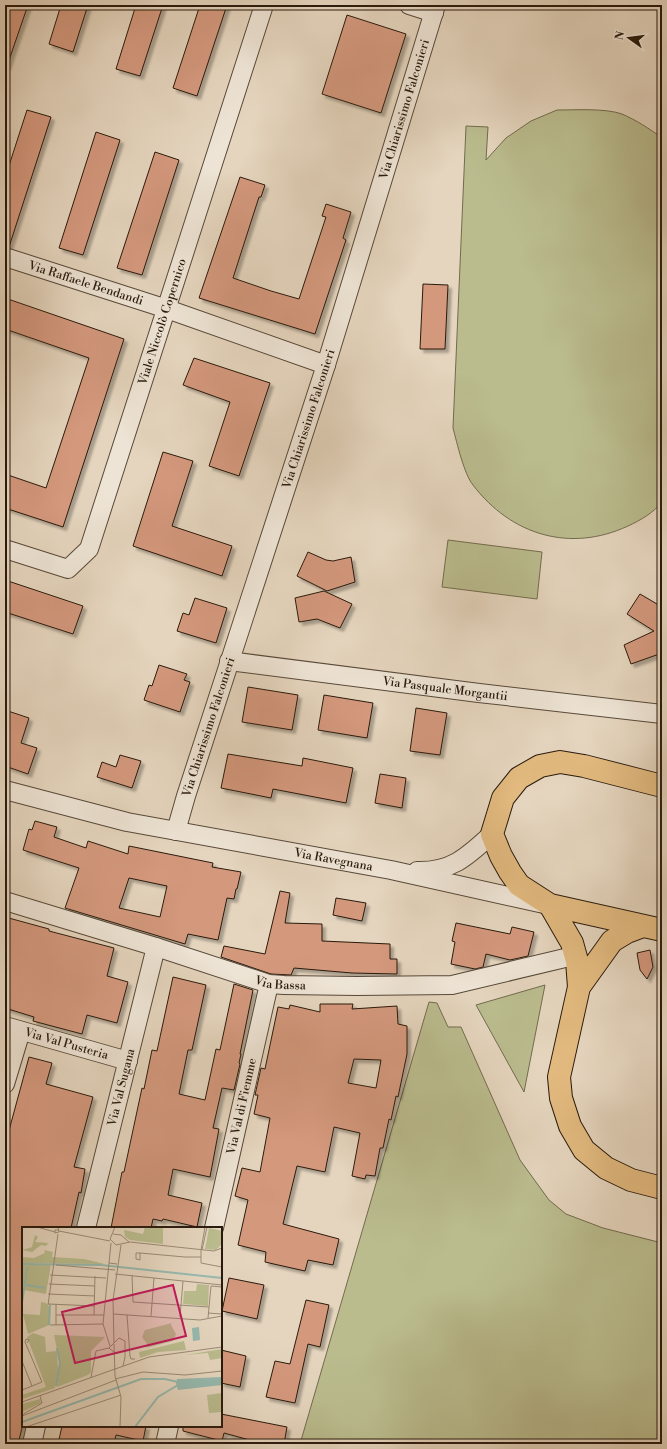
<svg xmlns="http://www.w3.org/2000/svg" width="667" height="1449" viewBox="0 0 667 1449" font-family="'Libre Bodoni',serif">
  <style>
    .green { fill: #babc8e; stroke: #726b4e }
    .building { fill: #d4987d; stroke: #291a0d; fill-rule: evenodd; filter: url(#shadow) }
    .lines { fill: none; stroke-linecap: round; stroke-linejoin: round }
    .minor-casing { stroke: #584939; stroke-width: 20 }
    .major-casing { stroke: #291a0d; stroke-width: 24 }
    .minor { stroke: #eee4d5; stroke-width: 18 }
    .major { stroke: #e2ba7f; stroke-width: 22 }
    .labels { text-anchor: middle; stroke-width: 3; stroke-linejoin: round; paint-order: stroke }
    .street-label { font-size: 12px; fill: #291a0d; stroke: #eee4d5 }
    .inset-river { fill: none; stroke: #96b9ae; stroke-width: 2 }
    .inset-road { fill: none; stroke: #9a8a77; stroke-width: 1 }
    .view { fill: #c2185b; fill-opacity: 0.15; stroke: #c2185b; stroke-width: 2 }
    .inset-edge { fill: none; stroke: #291a0d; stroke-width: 2 }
  </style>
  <defs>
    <filter id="shadow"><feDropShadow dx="3.5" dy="3.5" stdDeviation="1" flood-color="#0004"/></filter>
  </defs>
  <rect width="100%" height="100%" fill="#e5d5be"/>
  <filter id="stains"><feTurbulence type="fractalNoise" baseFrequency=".005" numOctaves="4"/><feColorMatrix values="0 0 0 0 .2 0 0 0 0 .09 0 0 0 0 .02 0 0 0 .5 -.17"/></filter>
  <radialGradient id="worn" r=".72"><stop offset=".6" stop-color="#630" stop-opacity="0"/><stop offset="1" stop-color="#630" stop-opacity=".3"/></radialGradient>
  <!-- green -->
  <path class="green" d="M557,110C575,110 605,108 622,114C636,120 650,129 662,138V502C653,513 641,520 628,526C570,553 511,535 473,485C464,474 457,443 453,428L466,126L488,127L486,160L506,138L531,121Z
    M448,540L542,552L537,599L442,587Z
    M545,985L524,1092L476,1005Z
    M429,1002L437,1003L448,1027H461L520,1160L549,1200L566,1214L603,1228L662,1243V1444H300Z"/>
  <!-- building -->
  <path class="building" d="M5,5H28L7,66H5Z
    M61,5H88L73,52L49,44Z
    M136,5H163L140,76L116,69Z
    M200,5H227L197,96L173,88Z
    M347,15L406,34L381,113L322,94Z
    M27,110L51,117L9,247H5V178Z
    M96,132L120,140L83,255L59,248Z
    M155,152L179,160L142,275L117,268Z
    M240,177L265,185L261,197H259L233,278L271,291L299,299L326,217L322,216L326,204L351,212L343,238L346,240L315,334L199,298Z
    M423,284L448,285L445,349H420Z
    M5,298L124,339L63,527L5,508V474L46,488L89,358L5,329Z
    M194,358L270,383L239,476L209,466L230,402L183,385Z
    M163,452L193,461L172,526L232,546L222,576L133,546Z
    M308,552L326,560L333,561L351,557L355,582L327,591L297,576Z
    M5,580L83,606L73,634L5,612Z
    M324,591L352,604L340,628L317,619L299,622L295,598Z
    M640,594L662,607V653L631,664L624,645L654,631L627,614Z
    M195,598L227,608L216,643L177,631L183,613L189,615Z
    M159,665L187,674L184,680L190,682L180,712L144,700L149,685L152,686Z
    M248,687L298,695L292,730L242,722Z
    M324,695L373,703L367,738L318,730Z
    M416,708L447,713L440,755L410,751Z
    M5,710L29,718L21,743L37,748L28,774L5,766Z
    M228,754L302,766L303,758L353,768L346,803L273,789L271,798L221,788Z
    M120,755L141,761L132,788L97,777L102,762L116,767Z
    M380,774L406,778L402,808L375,803Z
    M35,821L57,827L54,837L86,848L88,841L128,854L129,846L213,863L212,867L241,872L237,889H236L234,899L227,898L218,940L188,934L185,944L65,908L79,868L23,850L29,829L32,830ZM129,878L167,886L160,917L119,908Z
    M280,891L290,893L285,923L322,924V941L390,944V959H397V974L352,973L294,968L291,975L271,974L221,957L224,946L265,954Z
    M336,898L366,903L362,921L333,915Z
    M5,917L49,929V931L114,948L107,976L128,982L117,1023L87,1015L82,1034L33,1021L34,1017L5,1008Z
    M456,923L510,934L512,927L534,932L528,956L510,960L486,954L483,967L475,969L451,964L455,942L452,941Z
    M650,950L653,967L647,979L640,970L637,953Z
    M173,977L206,985L192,1050H188L179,1094L205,1100L216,1049L220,1050L234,984L253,990L240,1054H241L239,1063L240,1064L234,1090L222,1088L213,1128L219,1129L210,1177L173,1169L168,1195L202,1203L197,1227L163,1219L162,1221L153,1219L151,1228H111L122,1172H124L142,1088L144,1089L152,1050L157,1051Z
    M320,1004H353L352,1009L397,1006L398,1024L407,1026V1054L398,1097L396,1096L391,1120L389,1119L383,1148H380L375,1176L366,1175L365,1179L352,1176L360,1133L334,1127L325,1172L297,1166L283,1224L339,1239L333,1265L308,1260L305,1271L265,1262L266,1252L238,1245L248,1200L235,1196L242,1168L260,1172L270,1118L254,1114L258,1095H255L261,1068L265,1069L278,1007L289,1009L290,1005L320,1012ZM354,1059L381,1060L376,1088L348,1083Z
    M29,1057L52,1063L46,1084L93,1097L74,1167L85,1169L81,1193L79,1192L71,1228H23V1424L18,1444H5V1376L9,1360L5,1359V1145Z
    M229,1278L264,1285L257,1319L222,1311Z
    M306,1300L329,1305L320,1347L308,1344L295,1403L266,1397L275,1361L290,1364Z
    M221,1350L246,1356L240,1387L221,1383Z
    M221,1414L287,1427L284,1444H257V1442L224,1433L222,1441L183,1431V1426H221Z
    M62,1426H146L143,1441L116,1435L114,1444H58Z"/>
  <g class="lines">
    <defs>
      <g id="minor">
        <path d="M409,5L434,13"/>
        <path id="s1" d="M5,257L167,309L326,365"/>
        <path id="s2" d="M5,549L68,569L89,549L264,5"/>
        <path id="s3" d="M229,661L479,693L662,714"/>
        <path id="s4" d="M5,790L127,822L391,870L544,904"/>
        <path id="s5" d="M176,831L186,796L326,365L436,5"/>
        <path d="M417,871C452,872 468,856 492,834"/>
        <path id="s6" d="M5,901L156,947L269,984L284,985L357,986L452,985L565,958"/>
        <path id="s7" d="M5,1026L128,1061"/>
        <path d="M5,1084L21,1031"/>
        <path id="s8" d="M86,1228L156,947"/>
        <path id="s9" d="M214,1228L269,984"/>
        <path d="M32,1444L36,1426"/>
        <path d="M165,1444L169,1426"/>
      </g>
      <path id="major" d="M662,786L584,766L560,762L540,766L519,778L503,798L492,834L501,856L510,872L519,885L550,905L572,943L577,961L579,987L559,1077L561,1098L570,1126L584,1150L606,1168L631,1180L662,1188
        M550,905L662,930
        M579,987L612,941L627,932L643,926"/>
    </defs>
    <!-- minor casing -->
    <use href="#minor" class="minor-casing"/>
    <!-- major casing -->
    <use href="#major" class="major-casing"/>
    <!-- minor -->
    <use href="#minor" class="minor"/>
    <!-- major -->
    <use href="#major" class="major"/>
  </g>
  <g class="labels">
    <!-- street labels -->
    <g class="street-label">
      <text dy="4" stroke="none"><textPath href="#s5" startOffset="757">Via Chiarissimo Falconieri</textPath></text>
      <text dy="4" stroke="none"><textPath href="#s1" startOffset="85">Via Raffaele Bendandi</textPath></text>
      <text dy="4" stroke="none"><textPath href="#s2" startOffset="334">Viale Niccolò Copernico</textPath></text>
      <text dy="4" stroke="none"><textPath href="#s5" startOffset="433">Via Chiarissimo Falconieri</textPath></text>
      <text dy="4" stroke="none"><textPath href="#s3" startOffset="218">Via Pasquale Morgantii</textPath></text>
      <text dy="4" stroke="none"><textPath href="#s5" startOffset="109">Via Chiarissimo Falconieri</textPath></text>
      <text dy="4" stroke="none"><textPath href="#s4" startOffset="336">Via Ravegnana</textPath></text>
      <text dy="4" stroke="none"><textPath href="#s6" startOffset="288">Via Bassa</textPath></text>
      <text dy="4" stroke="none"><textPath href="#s7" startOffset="64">Via Val Pusteria</textPath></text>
      <text dy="4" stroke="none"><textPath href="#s8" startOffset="145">Via Val Sugana</textPath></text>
      <text dy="4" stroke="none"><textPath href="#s9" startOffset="125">Via Val di Fiemme</textPath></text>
    </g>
  </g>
  <!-- overview -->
  <g transform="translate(22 1227)">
    <rect width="200" height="200" fill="#e5d5be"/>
    <path d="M123,0H141V17L108,13L103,10L102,3L121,7ZM187,1L200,4L199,18L194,23L183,22ZM13,8L16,10L13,15L26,16L24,19L19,18L10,25L0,23L10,20ZM22,23L31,25L30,30L62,32L83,37L0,36V30L12,31L23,26ZM0,37H29L24,67L2,63L3,58L23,61L3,58L4,40L0,73ZM175,57L187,58L186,79L161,77L162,64H174ZM19,75L24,76L27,80V98L6,107L1,87L18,88ZM150,96L149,98L154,107L151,114L124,121L126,118L120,110L123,103ZM11,106L23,110L24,125L35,124L36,143L33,161L0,172V168L24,160L5,110ZM32,108L83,110L69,124V145L66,148L35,160L38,137ZM162,114L164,123L136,125L118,131L117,125ZM200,122V131L188,133L186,126L163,128ZM200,166V185L187,186L185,168ZM18,172L19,176L0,185V177Z" fill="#babc8e"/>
    <path d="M177,100L178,113L171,114L170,101ZM200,150V158L156,163L154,157L155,152Z" fill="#96b9ae"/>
    <path class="inset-river" d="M0,37L79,38L200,51M4,58L23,61M0,76L5,40M27,98L28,78M34,159L38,136L35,121M0,195L119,152H143L156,155M113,200L136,170L156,158"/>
    <path class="inset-road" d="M15,0L33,5M36,0L37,5L33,6V3H36M93,0L88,12L94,18L108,15L192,24L200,21M37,4L88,14M91,7L99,8L107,15M89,16L87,36L95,37M179,23V36L200,40M179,23L183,0M180,23L185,0M118,26V33L114,32V26H118L163,30H179M87,36L81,97L88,119M34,38L93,43M93,47L200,58M28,48L84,51M110,48L111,75L187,80M27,57L73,59M26,67L73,69M26,77L73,79M26,78L36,7M186,86L200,87M91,87L178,93L200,89M34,88H82M72,88L73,49M105,88L108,129L109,132H113M129,89L132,51M158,90L161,54M186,91L189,59L200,60M28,98L81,97M34,98V77M92,116L91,73L99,18M92,117L93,149L99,170L98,200M87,121L97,111L103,114V130L101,139M0,134L10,159M69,150L74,124L87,121L92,125M93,152L121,145L163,148L200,144M0,163L20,155L3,115L4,112L7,113L5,116M0,175L127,130L200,120M0,188L20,176L18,169M0,189L94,153M4,200L99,168"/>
    <path class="view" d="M151,58L164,109L53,136L40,85Z"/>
    <rect width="200" height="200" class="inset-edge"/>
  </g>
  <!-- margin -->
  <rect width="667" height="1449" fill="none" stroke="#e5d5be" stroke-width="20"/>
  <rect x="6" y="6" width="655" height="1437" fill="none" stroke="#291a0d" stroke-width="2"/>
  <rect x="10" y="10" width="647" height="1429" fill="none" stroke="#291a0d"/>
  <!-- north arrow -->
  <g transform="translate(629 38) rotate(284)" stroke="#eee4d5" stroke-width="3" paint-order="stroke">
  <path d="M0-3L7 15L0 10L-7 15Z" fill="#291a0d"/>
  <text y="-6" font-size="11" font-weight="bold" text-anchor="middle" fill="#291a0d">N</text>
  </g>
  <rect width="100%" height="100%" filter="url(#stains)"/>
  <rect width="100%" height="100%" fill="url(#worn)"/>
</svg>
